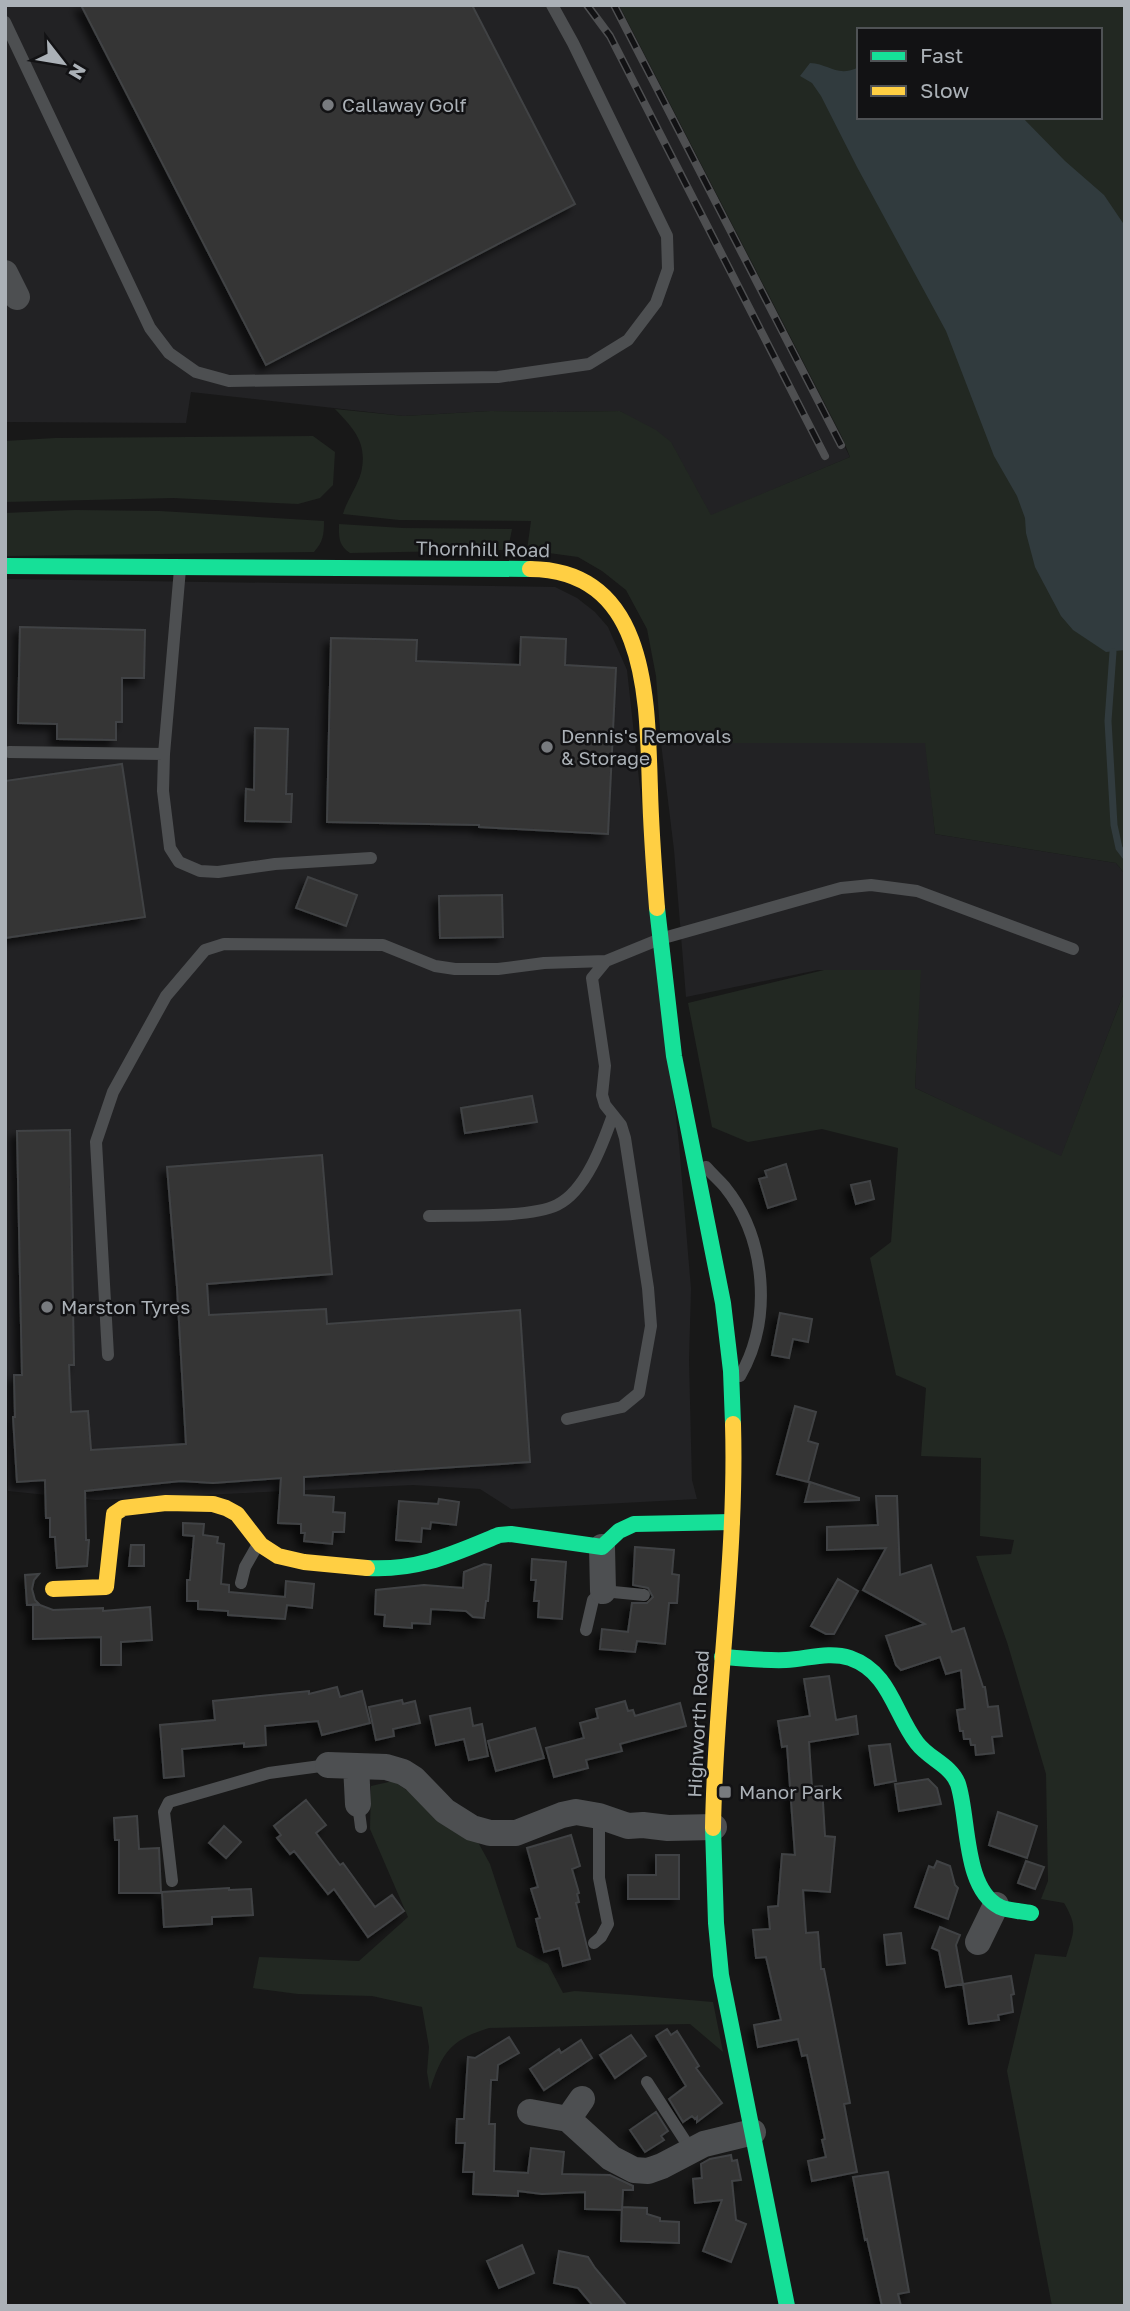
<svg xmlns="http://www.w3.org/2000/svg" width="1130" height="2311" viewBox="0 0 1130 2311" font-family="'Golos Text',sans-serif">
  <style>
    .built { fill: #222224 }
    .green { fill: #222822; fill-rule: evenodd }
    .water { fill: #313b3e }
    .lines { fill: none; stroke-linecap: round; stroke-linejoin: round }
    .stream { stroke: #313b3e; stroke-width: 7 }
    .building { fill: #343435; stroke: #414344; stroke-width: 2; filter: url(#shadow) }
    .lane { stroke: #4d4f51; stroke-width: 12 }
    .street { stroke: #4d4f51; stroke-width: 26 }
    .fast { stroke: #16e098; stroke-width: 16 }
    .slow { stroke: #ffcf43; stroke-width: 16 }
    .rail-casing { stroke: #4e4f51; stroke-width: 8 }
    .rail { stroke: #121214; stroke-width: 5; stroke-dasharray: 16; stroke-linecap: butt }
    .poi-dot { fill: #787b7f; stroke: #121214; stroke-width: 2.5 }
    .labels { text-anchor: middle; stroke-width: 5; stroke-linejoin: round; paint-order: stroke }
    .poi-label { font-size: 19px; fill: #abb1b7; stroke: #121214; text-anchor: start }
    .street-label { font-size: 19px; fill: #abb1b7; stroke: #121214 }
  </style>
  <defs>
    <filter id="shadow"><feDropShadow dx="-6" dy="6" stdDeviation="3.5" flood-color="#0009"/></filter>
  </defs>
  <rect width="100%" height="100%" fill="#181818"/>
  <!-- built -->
  <path class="built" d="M5,5H619L850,457L711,516L671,443L620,411L555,412L491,411L404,416L191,392L186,423L5,422Z
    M5,579L555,587L577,598L595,612L608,627L627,670L679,1144L691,1289L689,1360L691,1443L692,1480L697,1499L511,1509L480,1489L413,1485L96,1500L8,1491L5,1122Z
    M661,743H926L935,834L1116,863L1125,874V990L1061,1157L915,1088L920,970H818L686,997L674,850Z"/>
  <!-- green -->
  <path class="green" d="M619,5L1125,6V874L1116,863L935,834L925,743H661L656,676L647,629L626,590L602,571L578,557L527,550L531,521L399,520L343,514C347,500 357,487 361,473C368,443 354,429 335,409L404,416L491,411L555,412L620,411L656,430L671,442L711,515L850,457L842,437ZM859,30H1100V117H859Z
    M313,436L335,452L333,485L320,498L298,504L173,498L5,502V441L55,438Z
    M75,510L160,511L324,521C324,535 323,542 314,552L5,556V513Z
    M339,524L403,528L512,529L509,544L502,550L350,553C338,545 339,537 339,524Z
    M824,970H921L915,1088L1061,1156L1125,990V2306H1052L1007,2071L1035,1954L1066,1957C1074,1931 1078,1927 1064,1903L1041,1899L1048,1881L1046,1774L1007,1642L976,1556L1011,1554L1014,1540L980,1536L981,1458L921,1456L926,1388L896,1375L870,1258L891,1242L898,1148L822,1129L748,1142L712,1127L688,1003Z
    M393,1781L474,1835L490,1864L517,1947L548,1964L563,1993L575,1991L631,1995L713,2002L723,2052L690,2024L489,2028C450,2040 442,2053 430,2090L427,2072L429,2047L422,2007L372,1996L298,1994L253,1988L259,1957L359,1961L408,1917L370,1829L371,1786Z"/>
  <!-- water -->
  <path class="water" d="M810,63C830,64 837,78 859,67V117H1022L1065,161L1104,195L1125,226V650L1106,652L1073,630L1061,616L1035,567L1026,533L1025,518L1017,496L994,456L946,331L857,167L821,96L812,83L800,76Z"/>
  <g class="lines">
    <!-- stream -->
    <path class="stream" d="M1113,652L1108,721L1114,825L1119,848L1125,856"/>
  </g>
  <!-- building -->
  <path class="building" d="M81,5H472L575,204L266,365Z
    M20,627L145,630L144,678H122V722H116V740L57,739V724L18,723Z
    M521,637L566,639L565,665L616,668L608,834L479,827V825L327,822L331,638L417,640L416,661L520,665Z
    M255,728L288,729L286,794H292L291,822L245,821L246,789L254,790Z
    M122,764L145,917L5,938V781Z
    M308,877L357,895L346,926L296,908Z
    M502,895L503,937L440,938L439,896Z
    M532,1096L537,1122L465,1133L461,1108Z
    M70,1130L74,1365H69L71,1412L88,1411L91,1450L186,1444L177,1287L167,1167L322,1155L332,1274L207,1284L209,1315L326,1309L327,1324L520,1310L530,1462L304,1477V1495L334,1497L333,1512L345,1513L344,1532H333L332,1544L304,1541L305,1533H301V1524L278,1523L281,1478L213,1483L181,1481L85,1491L86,1540H89L87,1566L57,1568L55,1537H50V1518H46L45,1480L17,1482L13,1417H15L14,1375H22L17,1131Z
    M786,1164L796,1199L768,1208L759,1179L767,1177L765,1171Z
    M870,1181L874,1199L856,1204L851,1185Z
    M780,1313L812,1319L808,1342L793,1339L789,1358L772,1355Z
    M795,1406L816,1412L808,1441L818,1444L808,1482L777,1474Z
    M810,1482L859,1498V1500L805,1502Z
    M876,1496H897L900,1575L931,1565L952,1632L964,1628L983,1687H985L988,1707L998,1706L1002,1736L992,1737L994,1753L976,1755L975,1745H971L970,1739H964L963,1731H960L957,1710L965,1709L961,1670L946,1674L940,1657L901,1670L896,1665L886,1636L925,1624L863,1590L886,1548L827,1550V1527L878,1525Z
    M439,1499L459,1502L456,1525L431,1522L430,1529L422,1528L421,1542L396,1540L399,1501L438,1504Z
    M183,1523L204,1524L203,1535L218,1537L217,1543L224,1544L221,1584L229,1585V1592L285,1597L286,1581L314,1584L312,1608L287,1605L285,1619L228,1615V1611L198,1609V1601H187V1580H190L194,1536L183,1535Z
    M131,1545H144V1566H129Z
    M635,1547L674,1550L672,1574L679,1575L677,1603H669L665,1644L637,1641L635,1652L600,1649L602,1629L628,1632L632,1603H647L653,1597L648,1588L633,1585Z
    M532,1559L566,1562L562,1619L538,1617L539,1601H534L536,1580H531Z
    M484,1564L491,1565L488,1601H486L484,1618L473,1617L466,1611L431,1609L430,1624L412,1623V1628L384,1626L385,1615L375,1614L376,1590L424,1585L463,1588L464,1572Z
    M39,1574L34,1580L32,1589L35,1600L39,1604L27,1605L25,1575Z
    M838,1579L858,1591L834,1634H826L811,1626Z
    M33,1605H40L53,1610L103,1608V1611L150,1607L152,1640L121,1642V1665H101V1637L33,1639Z
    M829,1676L836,1720L856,1716L858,1734L809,1742L812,1787L822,1786L825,1836L835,1837L830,1892L803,1890L806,1933L818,1932L821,1969H824L850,2103L844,2104L857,2172L812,2181L808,2161L826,2157L822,2140L825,2139L807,2055L802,2056L798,2039L758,2047L754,2025L781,2020L766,1957L756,1958L753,1930L770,1929L768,1907L778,1906L782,1854L795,1855L787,1746L782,1747L778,1721L810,1716L804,1679Z
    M337,1687L340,1697L362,1691L370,1723L322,1735L318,1721L265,1726L266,1745L244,1747V1743L182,1749L184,1776L164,1778L160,1725L215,1720L213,1701L309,1691V1694Z
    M402,1700L403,1704L415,1701L420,1723L393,1729L394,1736L376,1740L369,1707Z
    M625,1701L628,1711L633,1710L635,1716L680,1703L686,1726L620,1744L622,1751L586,1760L588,1768L554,1777L546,1748L584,1738L580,1723L598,1718L596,1709Z
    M470,1708L473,1726L482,1724L488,1756L469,1760L464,1739L436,1745L430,1716Z
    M535,1728L544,1758L496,1771L488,1741Z
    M890,1744L896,1781L875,1785L869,1746Z
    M928,1779L937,1788L941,1804L899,1811L895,1784Z
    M306,1800L326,1825L316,1833L340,1865L343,1863L375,1907L392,1895L404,1911L368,1937L334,1889L328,1894L294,1851L290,1854L277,1838L281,1835L274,1826Z
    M998,1812L1037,1826L1027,1858L989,1845Z
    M137,1816L139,1849L159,1848L161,1893H119V1840H115L114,1818Z
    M224,1826L241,1842L226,1858L209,1843Z
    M571,1835L580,1866L572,1869L579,1893L577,1894L579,1902L576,1903L590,1959L563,1966L559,1948L544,1952L536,1919L540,1918L531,1889L538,1887L527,1848Z
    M656,1855H679V1899H628V1875H656Z
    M937,1861L950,1866L955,1885L958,1888L948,1919L915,1907L929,1866L934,1868Z
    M1026,1861L1044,1867L1035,1889L1018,1883Z
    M229,1888V1890L251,1889L253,1915L212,1917V1924L164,1927L162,1892Z
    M940,1927L960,1935L956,1945L963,1984L946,1987L939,1951L932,1948Z
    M901,1933L905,1963L887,1965L884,1935Z
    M1011,1976L1014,1994L1011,1995L1013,2012L998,2015L999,2020L969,2024L963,1984Z
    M667,2029L671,2035L677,2031L699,2066L696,2068L722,2103L697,2122V2117L695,2119L692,2116L683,2122L669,2099L686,2086L656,2036Z
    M631,2035L646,2056L615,2078L600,2055Z
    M509,2037L519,2053L498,2065L497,2080H491L489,2124H495L494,2171L528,2173L531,2148L564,2152L562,2174L610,2175L633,2186V2190H623L622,2210L585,2209V2192L542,2194L518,2191V2196L473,2194L474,2172H463L465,2143H456L457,2119H464L468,2057L475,2058Z
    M581,2040L592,2058L544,2090L530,2069L559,2049L561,2053Z
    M656,2112L668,2131L661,2136L664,2140L645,2152L630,2130Z
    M731,2155L732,2161L737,2160L741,2180L732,2181L736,2220L746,2224L731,2262L703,2251L722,2200L695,2203L693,2179L702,2178L701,2164L710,2159Z
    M888,2172L909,2292L898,2294L901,2306H882L867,2239L865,2240L853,2177Z
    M622,2207L647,2208V2214L660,2218V2221L679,2222V2243L621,2241Z
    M522,2245L534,2273L499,2288L487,2261Z
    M559,2251L588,2257L595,2268L627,2306H593L578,2288L554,2283Z"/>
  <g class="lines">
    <!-- lane -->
    <path class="lane" d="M5,22L150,328L169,353L196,372L229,381L498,377L589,364L628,340L656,303L668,269L667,236L573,43L552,5
      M180,569L164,754L163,791L170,848L179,862L200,871L218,872L275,864L371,858
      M9,752L164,754
      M706,1167C712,1174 719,1180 725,1187C766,1238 773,1319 740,1376
      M429,1216C461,1215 531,1218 557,1205C586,1191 603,1143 613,1115
      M108,1355L96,1142L113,1092L166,996L205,950L224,944L383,945L435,966L455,969H498L544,963L606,961
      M567,1419L622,1407L639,1393L651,1326L648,1288L625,1138L621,1125L605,1105L602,1095L605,1066L592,978L606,961L660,939L841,888L871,885L917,891L1073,949
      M241,1583L245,1567L257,1546
      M586,1630L593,1600L603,1591L644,1595
      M358,1804L361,1827
      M172,1881L164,1812L169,1802L269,1773L328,1765
      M594,1943L601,1937L608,1924L599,1878V1816
      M647,2082L691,2150"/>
    <!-- street -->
    <path class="street" d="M5,273L17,297
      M602,1547L603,1591
      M328,1765L386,1767L403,1772L414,1779L445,1811L472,1828L490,1833H516L562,1815L576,1812L599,1816L628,1826L643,1825L668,1828L714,1827
      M356,1766L358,1804
      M978,1942L996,1905
      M582,2099L568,2119L611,2158L634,2170L648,2171L662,2166L704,2144L753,2132
      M530,2112L568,2119"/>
    <!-- fast -->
    <path class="fast" d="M5,566L530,569
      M657,908L674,1056L723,1303L731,1371L733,1424
      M367,1568C418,1571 453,1554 499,1535L511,1534L602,1547L619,1531L634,1524L732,1522
      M722,1657C743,1658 765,1661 786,1660C807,1659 829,1651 850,1658C890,1672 894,1713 917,1743C929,1759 951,1765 958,1784C969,1817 963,1889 1000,1907C1009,1911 1021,1911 1031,1913
      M713,1828L716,1923L721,1975L787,2306"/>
    <!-- slow -->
    <path class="slow" d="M530,569C650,570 647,703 650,790C651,829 654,869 657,908
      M53,1589L106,1587L114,1514L123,1508L166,1503L213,1504L226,1508L237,1514L261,1545L278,1556L304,1562L367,1568
      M713,1828C715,1693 737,1559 733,1424"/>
    <defs>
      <path id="rail" d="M587,5L610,36L825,456
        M614,5L841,445"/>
    </defs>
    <!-- rail casing -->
    <use href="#rail" class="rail-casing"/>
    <!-- rail -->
    <use href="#rail" class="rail"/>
  </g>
  <!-- markers -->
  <g class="poi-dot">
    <circle cx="328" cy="105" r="7"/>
    <circle cx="547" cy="747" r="7"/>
    <circle cx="47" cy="1307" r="7"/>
    <rect x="718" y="1785" width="14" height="14" rx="3.5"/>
  </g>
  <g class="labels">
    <!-- poi labels -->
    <g class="poi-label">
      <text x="342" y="112">Callaway Golf</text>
      <text x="561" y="743">Dennis's Removals<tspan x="561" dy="22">&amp; Storage</tspan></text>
      <text x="61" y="1314">Marston Tyres</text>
      <text x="739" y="1799">Manor Park</text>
    </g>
    <!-- street labels -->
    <g class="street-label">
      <text transform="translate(483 549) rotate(1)" y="7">Thornhill Road</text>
      <text transform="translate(698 1724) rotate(-87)" y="7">Highworth Road</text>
    </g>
  </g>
  <!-- border -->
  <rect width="1130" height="2311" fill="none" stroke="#abb1b7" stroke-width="14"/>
  <!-- legend -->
  <rect x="857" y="28" width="245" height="91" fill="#121214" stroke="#4f5255" stroke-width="2"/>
  <rect x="871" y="51" width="35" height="10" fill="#16e098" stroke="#4f5255" stroke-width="2"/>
  <text x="920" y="63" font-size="21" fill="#abb1b7">Fast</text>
  <rect x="871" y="86" width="35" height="10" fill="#ffcf43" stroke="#4f5255" stroke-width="2"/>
  <text x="920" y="98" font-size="21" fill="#abb1b7">Slow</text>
  <!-- north arrow -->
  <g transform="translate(63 63) rotate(121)" stroke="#121214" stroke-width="5" paint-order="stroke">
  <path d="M0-5L12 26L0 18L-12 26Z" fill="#abb1b7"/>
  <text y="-10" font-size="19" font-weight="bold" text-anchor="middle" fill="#abb1b7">N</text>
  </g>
</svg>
